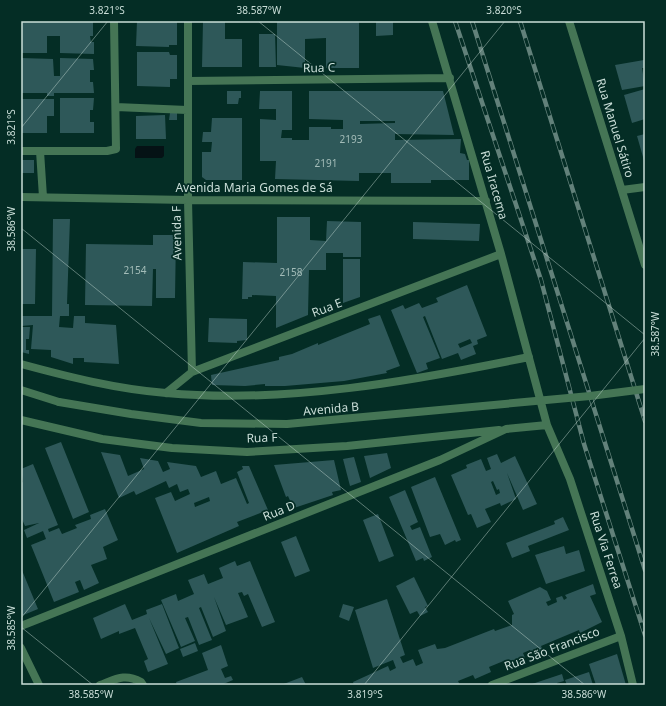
<svg xmlns="http://www.w3.org/2000/svg" width="666" height="706" viewBox="0 0 666 706" font-family="'Noto Sans',sans-serif">
  <style>
    .water { fill: #051215 }
    .building { fill: #2e5859; fill-rule: evenodd }
    .lines { fill: none; stroke-linecap: round; stroke-linejoin: round }
    .minor { stroke: #457555; stroke-width: 8 }
    .tertiary { stroke: #457555; stroke-width: 8 }
    .rail-casing { stroke: #62817a; stroke-width: 4.5 }
    .rail { stroke: #042d25; stroke-width: 3; stroke-dasharray: 9; stroke-linecap: butt }
    .tertiary-bridge { stroke: #457555; stroke-width: 8 }
    .ticks { fill: none; stroke: #caded8; stroke-width: 1; stroke-opacity: 0.45 }
    .labels { text-anchor: middle; stroke-width: 3.5; stroke-linejoin: round; paint-order: stroke }
    .number-label { font-size: 10px; fill: #a3bcb8 }
    .street-label { font-size: 12px; fill: #caded8; stroke: #042d25 }
    .neatline { fill: none; stroke: #caded8; stroke-width: 1.5 }
    .ticks-label { font-size: 10px; text-anchor: middle; fill: #caded8 }
  </style>
  <rect width="100%" height="100%" fill="#042d25"/>
  <!-- water -->
  <path class="water" d="M137,146H164V156L162,158H135V149Z"/>
  <!-- building -->
  <path class="building" d="M21,21H93V36H90L91,42H94V54L60,53V36H47V53H21Z
    M137,21H177V45H169V47L136,46Z
    M203,21H225V39H242V67H202Z
    M277,21H359V68H326V38L305,39V68L277,65Z
    M376,21H393V35L376,36Z
    M259,34H275L276,67H259Z
    M137,52H169L170,55H177V79H170V87L137,86Z
    M21,58L53,59L54,76H60V58L93,59L94,70H90V82H93L94,93H54V96H47V93H21Z
    M644,60L645,68H642L645,86L622,90L615,65Z
    M645,89V119L632,123L624,95Z
    M227,91H241V98H239L238,104H227Z
    M260,91H292V130H282L281,138H292V140H309V127H331V129H343V120L309,119V91H443L454,135L395,134V140L461,139L460,153L465,154L467,160H469V180H431V183H391V173H359V181L275,179L276,161H260V119L276,120V109H259ZM360,121H395V123L360,124Z
    M60,98H94L93,110H90V122H94V133H60Z
    M21,99H54V116H47V133H21Z
    M170,113H177V120H169Z
    M165,115L166,139H136V116Z
    M212,118H242V180H206L202,177V152H211L212,142H202L203,132H211Z
    M645,134V164L637,136Z
    M21,160H34V173H21Z
    M277,217H310V240L326,241L327,221L361,222V257H343V253H326V270H309L308,315L276,328V296L252,295V297H248V299H242L243,262L277,263Z
    M53,219H70L67,304H69V316H60L59,327L73,328L74,316H85V323L116,325L119,364L84,362V358H73V364L51,357V350L31,349L33,325L21,326V316H52Z
    M413,222L480,224L479,241L413,239Z
    M153,235H176L175,298H156V269H153L152,306L85,305L86,244L153,245Z
    M21,249H36L35,304H21Z
    M343,259H360V297L343,303Z
    M467,285L487,336L477,340L478,344L473,346L476,354L461,360L458,353L442,359L425,316L423,317L440,358L426,363L428,369L417,373L391,310L403,305L405,309L419,303L422,308L438,302L436,298ZM470,339L472,343L460,348L458,344Z
    M380,315L400,366L386,371L387,373L344,381L285,386H265V384L245,386L212,385L211,375L279,360V357L292,354L318,343V345L370,324L368,319Z
    M209,318L247,319V340L237,341V343L208,342Z
    M21,327H30L29,339H26V350H29V354L21,352Z
    M61,442L89,512L73,519L45,448Z
    M101,452L120,455L128,476L144,469L140,458L158,461L163,472L170,469L167,462L196,466L201,477L216,471L221,484L236,478L247,504L249,503L237,472L243,469L242,466H249L268,510L237,522L239,526L177,553L155,498L171,492L175,501L190,494L188,489L180,492L177,484L169,488L166,481L136,495L134,491L119,498ZM209,497L210,501L195,507L194,503Z
    M387,453L391,468L370,478L364,456Z
    M497,454L501,463L515,456L537,504L523,510L507,473L516,499L501,506L500,503L485,509L491,522L477,528L471,514L468,515L451,475L467,468L466,465L481,459L486,471L491,469L487,458ZM493,481L497,490L499,489L500,493L496,495L491,482Z
    M354,457L361,482L350,486L343,459Z
    M334,460L341,490L332,492L333,495L291,509L289,506L292,505L288,496L286,497L274,465Z
    M33,464L58,525L48,529L49,532L59,528L62,534L77,528L75,525L91,519L90,515L105,509L118,540L103,547L107,559L91,565L99,583L84,590L80,580L75,582L79,592L54,602L31,545L46,539L43,531L27,538L24,530L39,523L25,526L21,517V483L23,482L21,469Z
    M435,477L461,540L456,542L455,540L445,545L440,534L430,537L411,487Z
    M405,490L418,522L410,526L412,530L420,527L432,557L424,561L423,558L416,561L389,497Z
    M378,514L394,556L379,562L363,520Z
    M563,517L569,530L528,546L530,551L512,558L506,543L555,524L554,521Z
    M296,536L310,571L295,577L281,542Z
    M564,546L566,554L579,550L585,571L546,584L535,555Z
    M235,561L237,566L250,561L275,622L262,627L248,594L244,596L242,592L238,593L248,617L226,625L214,597L226,631L213,637L201,607L199,608L212,640L199,645L188,617L185,618L195,641L181,647L161,600L176,594L178,601L194,594L188,580L204,574L208,584L223,578L219,568Z
    M21,568L38,609L21,616Z
    M414,577L428,606L425,607L428,612L420,616L417,611L410,614L396,586Z
    M593,584L596,594L590,596L602,622L580,633L579,630L541,646L543,651L532,655L530,650L523,653L525,658L508,665L506,660L489,667L491,672L475,679L473,675L458,681L460,685H354L353,682L388,666L390,671L396,668L393,660L373,668L355,610L387,599L405,655L400,657L403,663L413,659L416,666L423,663L418,650L435,644L437,649L445,648L494,629L495,631L512,625V615L514,614L508,601L540,587L547,591L551,600L546,602L548,606L557,602L556,598L562,596L564,600L567,598L565,595Z
    M125,604L132,620L147,614L146,610L162,604L179,648L166,654L149,618L168,664L148,672L144,661L148,659L135,628L119,634V631L101,639L93,618Z
    M343,604L354,607L349,621L339,617Z
    M195,643L198,651L183,657L180,649Z
    M221,645L228,666L221,669L225,678L231,676L233,680L221,685H177L176,682L208,670L202,653Z
    M617,654L626,685H596L589,664Z
    M589,672L593,685H567L565,680Z
    M562,674L564,681L557,683V685H529Z
    M302,677L306,685H281Z"/>
  <g class="lines">
    <!-- minor -->
    <path class="minor" d="M188,21V200L192,372
      M432,21L501,254L547,425L570,479L621,636L633,685
      M569,21L645,265
      M188,81L450,78
      M116,107L187,110
      M21,151H107L116,149L114,21
      M40,151L43,197
      M622,190L645,187
      M21,197L188,200L486,201
      M21,364C69,377 116,389 166,393C286,404 412,381 529,357
      M166,393L192,372L501,254
      M21,420L102,439L172,448L247,452L347,446L499,430
      M21,626L440,460L506,429L547,425
      M21,648L39,685
      M100,685C116,679 125,673 141,682L143,685
      M492,685L621,636"/>
    <!-- tertiary -->
    <path class="tertiary" d="M21,390L59,402"/>
    <defs>
      <path id="rail" d="M455,21L541,280L584,444L645,635
        M472,21L645,570
        M520,21L645,421"/>
    </defs>
    <!-- rail casing -->
    <use href="#rail" class="rail-casing"/>
    <!-- rail -->
    <use href="#rail" class="rail"/>
    <!-- tertiary-bridge -->
    <path class="tertiary-bridge" d="M59,402L131,414L201,423L287,424L590,396L645,389"/>
  </g>
  <!-- ticks -->
  <path class="ticks" d="M258,21L645,335M21,128L108,21M21,228L585,685M21,618L505,21M21,627L93,685M364,685L645,338"/>
  <g class="labels">
    <!-- number labels -->
    <g class="number-label">
      <text x="351" y="143">2193</text>
      <text x="326" y="167">2191</text>
      <text x="135" y="274">2154</text>
      <text x="291" y="276">2158</text>
    </g>
    <!-- street labels -->
    <g class="street-label">
      <text transform="translate(319 68) rotate(-1)" y="4">Rua C</text>
      <text transform="translate(615 128) rotate(73)" y="4">Rua Manuel Sátiro</text>
      <text transform="translate(494 185) rotate(74)" y="4">Rua Iracema</text>
      <text x="254" y="192">Avenida Maria Gomes de Sá</text>
      <text transform="translate(177 233) rotate(-91)" y="4">Avenida F</text>
      <text transform="translate(327 308) rotate(-21)" y="4">Rua E</text>
      <text transform="translate(331 409) rotate(-5)" y="4">Avenida B</text>
      <text transform="translate(262 438) rotate(-2)" y="4">Rua F</text>
      <text transform="translate(279 511) rotate(-22)" y="4">Rua D</text>
      <text transform="translate(606 550) rotate(72)" y="4">Rua Via Ferrea</text>
      <text transform="translate(552 649) rotate(-21)" y="4">Rua São Francisco</text>
    </g>
  </g>
  <!-- border -->
  <rect width="666" height="706" fill="none" stroke="#042d25" stroke-width="44"/>
  <rect x="22" y="22" width="622" height="662" class="neatline"/>
  <g class="ticks-label">
    <text x="107" y="14">3.821°S</text>
    <text x="259" y="14">38.587°W</text>
    <text x="504" y="14">3.820°S</text>
    <text transform="translate(11 127) rotate(-90)" y="4">3.821°S</text>
    <text transform="translate(11 229) rotate(-90)" y="4">38.586°W</text>
    <text transform="translate(655 334) rotate(-90)" y="4">38.587°W</text>
    <text transform="translate(11 628) rotate(-90)" y="4">38.585°W</text>
    <text x="91" y="698">38.585°W</text>
    <text x="365" y="698">3.819°S</text>
    <text x="584" y="698">38.586°W</text>
  </g>
</svg>
